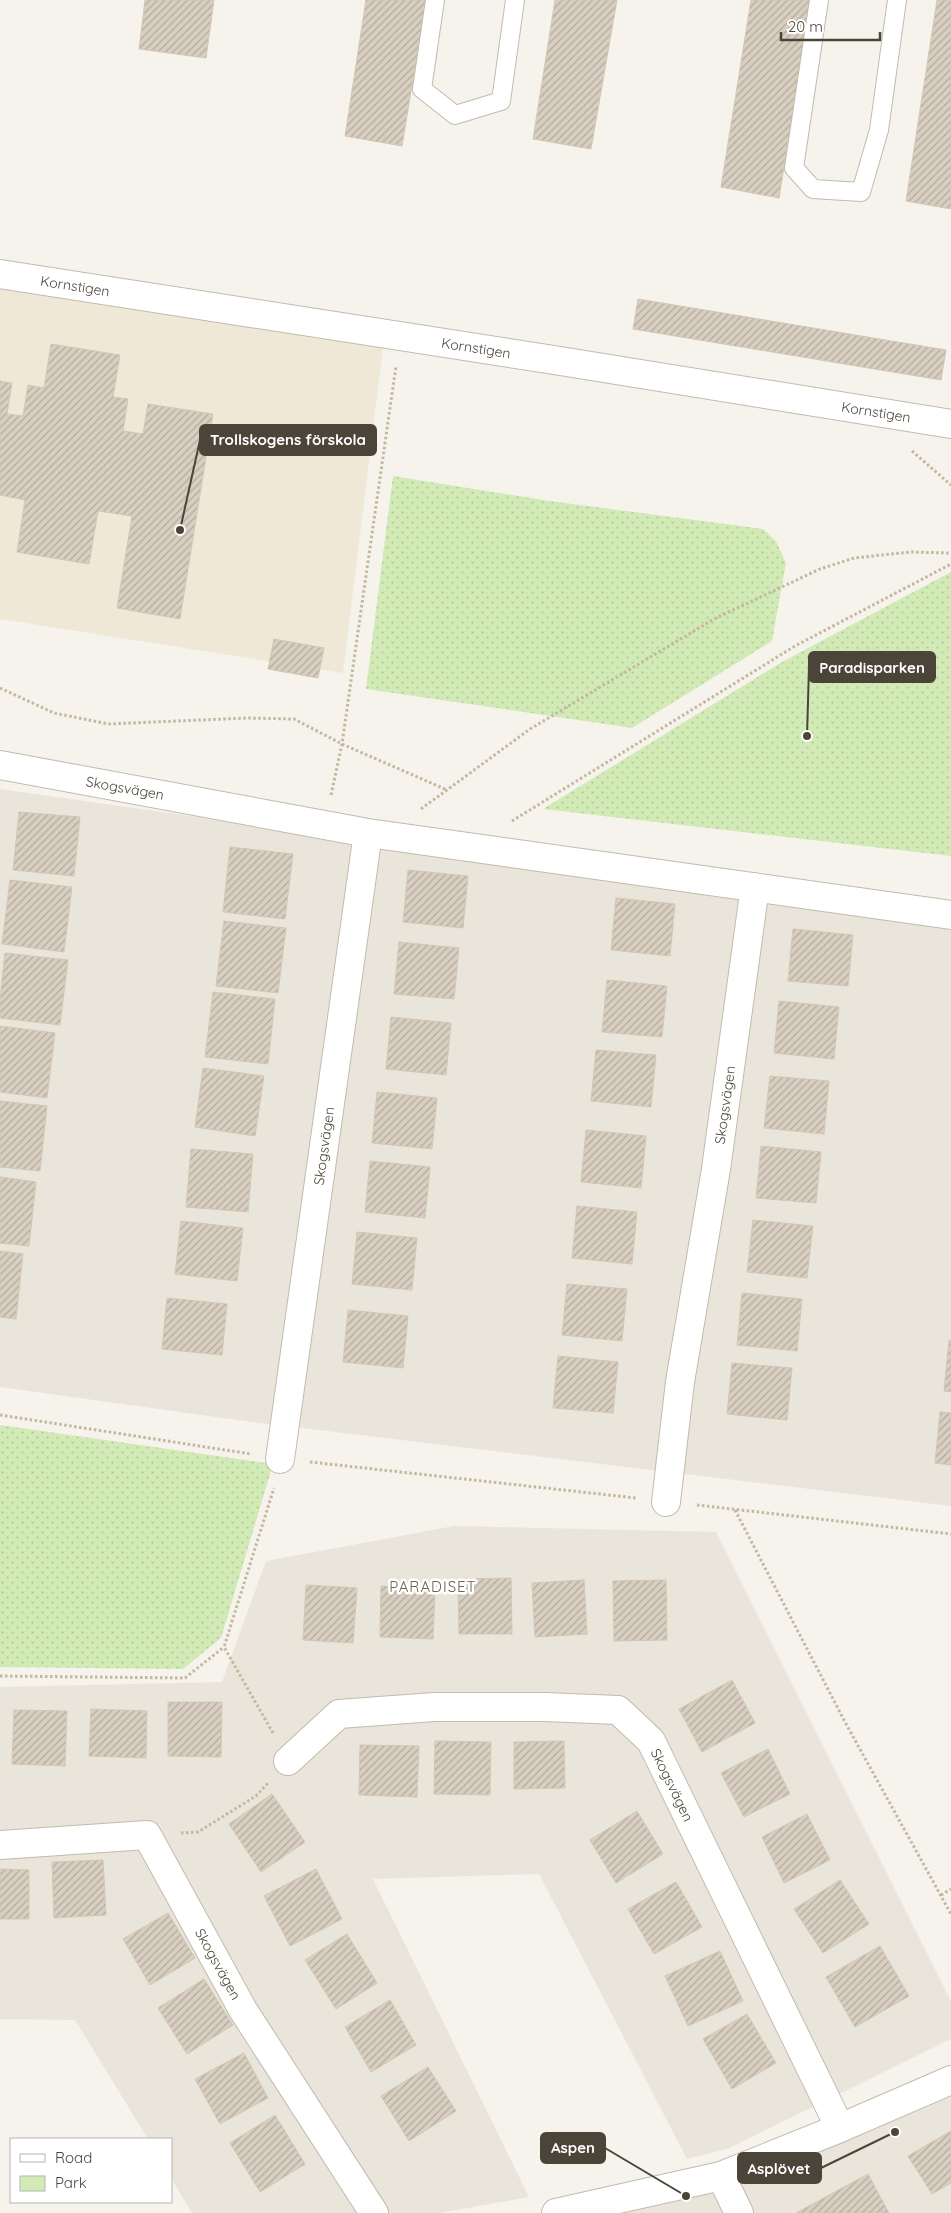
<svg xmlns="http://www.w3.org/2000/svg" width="951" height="2213" viewBox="0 0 951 2213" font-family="Quicksand,sans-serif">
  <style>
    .residential { fill: #eae5da }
    .education { fill: #efe8d6 }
    .green { fill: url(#green-dots) }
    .building { fill: url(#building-hatch); stroke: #d3c7b4 }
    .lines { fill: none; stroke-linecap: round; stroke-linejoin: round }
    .service-casing { stroke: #c2bbae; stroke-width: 20 }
    .minor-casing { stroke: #c2bbae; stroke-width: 30 }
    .path { stroke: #c4b79f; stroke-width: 3; stroke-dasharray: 2.5 2.5; stroke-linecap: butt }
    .service { stroke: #fff; stroke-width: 18 }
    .minor { stroke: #fff; stroke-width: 28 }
    .labels { text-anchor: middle; stroke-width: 5; stroke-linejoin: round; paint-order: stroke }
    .street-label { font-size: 14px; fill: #4b4439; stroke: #fff }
    .neighbourhood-label { font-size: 15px; letter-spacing: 1px; fill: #6e6250; stroke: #fff }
    .leader { fill: none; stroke: #4b4439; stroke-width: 2 }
    .callout-dot { fill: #4b4439; stroke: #fff; stroke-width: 2 }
    .callout { fill: #4b4439; stroke: #4b4439; stroke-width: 2 }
    .callout-label { font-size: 15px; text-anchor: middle; font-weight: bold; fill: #fff }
  </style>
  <defs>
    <pattern id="green-dots" width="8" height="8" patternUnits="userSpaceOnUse" patternTransform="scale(1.25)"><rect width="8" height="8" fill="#d2eab5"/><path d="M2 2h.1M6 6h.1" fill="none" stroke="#b6ca9c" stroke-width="1.8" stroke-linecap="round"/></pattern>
    <pattern id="building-hatch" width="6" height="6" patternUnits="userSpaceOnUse" patternTransform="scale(1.25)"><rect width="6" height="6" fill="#d8cfc1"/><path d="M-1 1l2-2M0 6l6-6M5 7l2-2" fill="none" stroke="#b1aa9e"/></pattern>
  </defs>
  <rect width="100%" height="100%" fill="#f6f3ec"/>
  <!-- residential -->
  <path class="residential" d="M0,789L951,924V1506L252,1422L0,1387Z
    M454,1526L716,1532L951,2001V2039L727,2149L687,2159L539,1874L373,1879L529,2197L439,2213H192L171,2178V2139H148L75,2020L0,2019V1687L222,1682L266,1561Z
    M951,2087V2213H743L727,2177Z
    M720,2179L736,2213H569Z"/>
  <!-- education -->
  <path class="education" d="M0,281L383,347L343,673L0,619Z"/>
  <!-- green -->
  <path class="green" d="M393,476L550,501L763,529L776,541L786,563L772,641L632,728L366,689Z
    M951,572V856L543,809L782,662Z
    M0,1425L273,1464L221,1638L183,1669L0,1667Z"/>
  <!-- building -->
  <path class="building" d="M145,0H214L206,58L139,49Z
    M366,0H426L402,146L345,136Z
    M555,0H617L591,149L533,139Z
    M751,0H811L779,198L721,187Z
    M937,0H951V209L906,201Z
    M638,299L946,350L941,380L633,329Z
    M51,344L120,355L113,397L128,399L123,431L143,434L148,404L213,414L180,619L117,608L132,516L98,511L89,564L17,552L25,500L0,495V381L12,383L7,414L23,416L28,385L44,388Z
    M274,639L324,648L318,678L268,669Z
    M19,812L80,817L74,876L13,870Z
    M230,847L293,854L285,919L223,912Z
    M408,870L468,876L463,928L403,922Z
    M10,880L72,887L64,952L2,944Z
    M616,898L675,904L670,956L611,950Z
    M224,921L286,928L278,993L216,986Z
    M793,929L853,935L848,986L788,981Z
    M399,942L459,948L454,999L394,994Z
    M5,953L68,960L60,1025L0,1018V999Z
    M607,980L667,986L662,1037L602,1032Z
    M213,992L275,999L268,1064L205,1057Z
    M779,1001L839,1007L834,1059L774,1053Z
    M391,1017L451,1023L446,1075L386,1069Z
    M0,1026L55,1033L47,1098L0,1092Z
    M596,1050L656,1055L651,1107L591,1101Z
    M203,1068L264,1076L255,1136L195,1127Z
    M770,1076L829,1081L824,1134L764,1128Z
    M377,1092L437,1098L432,1149L372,1143Z
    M0,1101L47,1106L40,1171L0,1167Z
    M586,1130L646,1136L641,1188L581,1182Z
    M761,1146L821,1152L816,1203L756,1198Z
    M191,1149L253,1154L248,1212L186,1207Z
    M370,1161L430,1167L425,1218L365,1212Z
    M0,1177L36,1182L29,1246L0,1243Z
    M577,1206L637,1212L632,1264L572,1258Z
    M753,1220L813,1226L807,1278L747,1272Z
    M181,1221L243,1228L237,1281L175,1274Z
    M357,1232L417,1238L412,1290L352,1284Z
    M0,1251L23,1254L16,1319L0,1317Z
    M567,1284L627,1289L622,1341L562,1335Z
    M742,1293L802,1299L797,1351L737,1345Z
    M167,1298L227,1304L222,1355L162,1349Z
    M348,1310L408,1316L403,1368L343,1362Z
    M949,1340H951V1392L944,1391Z
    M558,1356L618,1362L613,1413L553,1408Z
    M732,1363L792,1368L787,1420L727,1414Z
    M940,1412L951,1413V1465L935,1463Z
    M511,1578L512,1634H459L458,1579Z
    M584,1580L587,1634L535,1637L532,1583Z
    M666,1580L667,1640L614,1641L613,1581Z
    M306,1585L357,1588L353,1643L303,1640Z
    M381,1586L435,1588L433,1639L380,1637Z
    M732,1680L755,1723L702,1752L679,1709Z
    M168,1702H222L221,1757L168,1756Z
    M91,1709L147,1711L146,1758L89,1756Z
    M14,1710L67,1711L65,1766L12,1764Z
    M435,1741L491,1742L490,1795L434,1794Z
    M564,1741L565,1788L514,1789V1742Z
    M360,1745L419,1746L417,1797L359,1795Z
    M768,1749L790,1794L744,1817L721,1773Z
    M272,1794L305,1842L261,1872L229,1824Z
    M637,1811L663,1854L616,1883L590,1840Z
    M807,1814L830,1860L784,1883L762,1837Z
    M103,1860L106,1915L54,1918L52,1862Z
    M0,1869L29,1870V1919H0Z
    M316,1869L342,1919L290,1946L264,1896Z
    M840,1880L869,1924L823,1953L794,1909Z
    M676,1882L702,1927L654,1954L628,1909Z
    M168,1913L195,1958L150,1985L123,1939Z
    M347,1934L377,1983L336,2009L305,1960Z
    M880,1946L909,1996L855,2027L826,1977Z
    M720,1951L743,2001L688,2026L665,1976Z
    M204,1979L233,2025L187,2054L158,2008Z
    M390,2000L416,2045L371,2072L345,2027Z
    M747,2014L776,2063L732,2089L703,2039Z
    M244,2053L268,2098L220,2124L195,2079Z
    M428,2067L456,2111L409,2141L381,2096Z
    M275,2115L305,2164L260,2192L230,2143Z
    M951,2131V2183L932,2194L908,2156Z
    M868,2174L889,2213H796Z"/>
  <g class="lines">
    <defs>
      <path id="service" d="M435,0L422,89L455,115L501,101L515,0
        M819,0L794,168L813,189L861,192L879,130L897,0"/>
      <path id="minor" d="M0,274L554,360L951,424
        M0,765L368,833L951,915
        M280,1459L368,833
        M666,1502L680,1382L716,1169L755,887
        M288,1761L339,1714L434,1707H545L618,1710L651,1741L840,2128
        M0,1845L147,1835L243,2010L374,2213
        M721,2176L739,2213
        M556,2213L721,2176L840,2128L951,2080"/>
    </defs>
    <!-- service casing -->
    <use href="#service" class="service-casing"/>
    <!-- minor casing -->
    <use href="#minor" class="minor-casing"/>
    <!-- path -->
    <path class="path" d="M912,451L951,485
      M0,688L54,713L108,724L247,718L294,719L342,744L447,790
      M331,795L342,744L396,366
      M421,809L530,729L714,619L820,569L854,558L910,552L951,553
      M512,821L795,646L951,564
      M0,1415L251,1454
      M310,1462L636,1498
      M697,1505L951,1534
      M735,1510L845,1722L951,1914
      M0,1676L185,1678L224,1647
      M273,1733L224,1647L274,1488
      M181,1833L198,1832L256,1796L268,1783
      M941,1895L951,1889"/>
    <!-- service -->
    <use href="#service" class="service"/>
    <!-- minor -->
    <use href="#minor" class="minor"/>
  </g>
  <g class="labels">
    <!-- street labels -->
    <g class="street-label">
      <text transform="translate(75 286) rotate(9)" y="5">Kornstigen</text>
      <text transform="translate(476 348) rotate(9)" y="5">Kornstigen</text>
      <text transform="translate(876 412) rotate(9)" y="5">Kornstigen</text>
      <text transform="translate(125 788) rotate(10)" y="5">Skogsvägen</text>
      <text transform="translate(725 1105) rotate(-82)" y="5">Skogsvägen</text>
      <text transform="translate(324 1146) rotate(-82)" y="5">Skogsvägen</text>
      <text transform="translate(672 1785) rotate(64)" y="5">Skogsvägen</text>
      <text transform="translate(218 1964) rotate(61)" y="5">Skogsvägen</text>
    </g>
    <!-- neighbourhood labels -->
    <g class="neighbourhood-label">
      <text x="433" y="1592">PARADISET</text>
    </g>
  </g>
  <!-- callouts -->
  <path class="leader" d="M180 530L200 440M807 736L809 667M686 2196L605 2148M895 2132L821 2168"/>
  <g class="callout-dot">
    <circle cx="180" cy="530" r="5"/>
    <circle cx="807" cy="736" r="5"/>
    <circle cx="686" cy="2196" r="5"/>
    <circle cx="895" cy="2132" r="5"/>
  </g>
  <g class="callout">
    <rect x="200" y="425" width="176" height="30" rx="5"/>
    <rect x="809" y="652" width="126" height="30" rx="5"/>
    <rect x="541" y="2133" width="64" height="30" rx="5"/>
    <rect x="738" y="2153" width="83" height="30" rx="5"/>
  </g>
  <g class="callout-label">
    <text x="288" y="445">Trollskogens förskola</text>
    <text x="872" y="673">Paradisparken</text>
    <text x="573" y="2153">Aspen</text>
    <text x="779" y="2174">Asplövet</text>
  </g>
  <!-- legend -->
  <rect x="10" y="2138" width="162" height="65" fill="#ffffff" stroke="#b7b4b0"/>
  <rect x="20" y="2154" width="25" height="8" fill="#ffffff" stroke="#b7b4b0"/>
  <text x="55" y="2163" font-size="15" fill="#4b4439">Road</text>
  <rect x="20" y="2176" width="25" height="15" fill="#d2eab5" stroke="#b7b4b0"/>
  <text x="55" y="2188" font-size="15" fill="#4b4439">Park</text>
  <!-- scale -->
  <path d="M781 32v8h99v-8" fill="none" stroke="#4b4439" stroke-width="2.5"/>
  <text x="788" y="32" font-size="15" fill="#4b4439" stroke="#ffffff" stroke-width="4" paint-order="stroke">20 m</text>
</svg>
